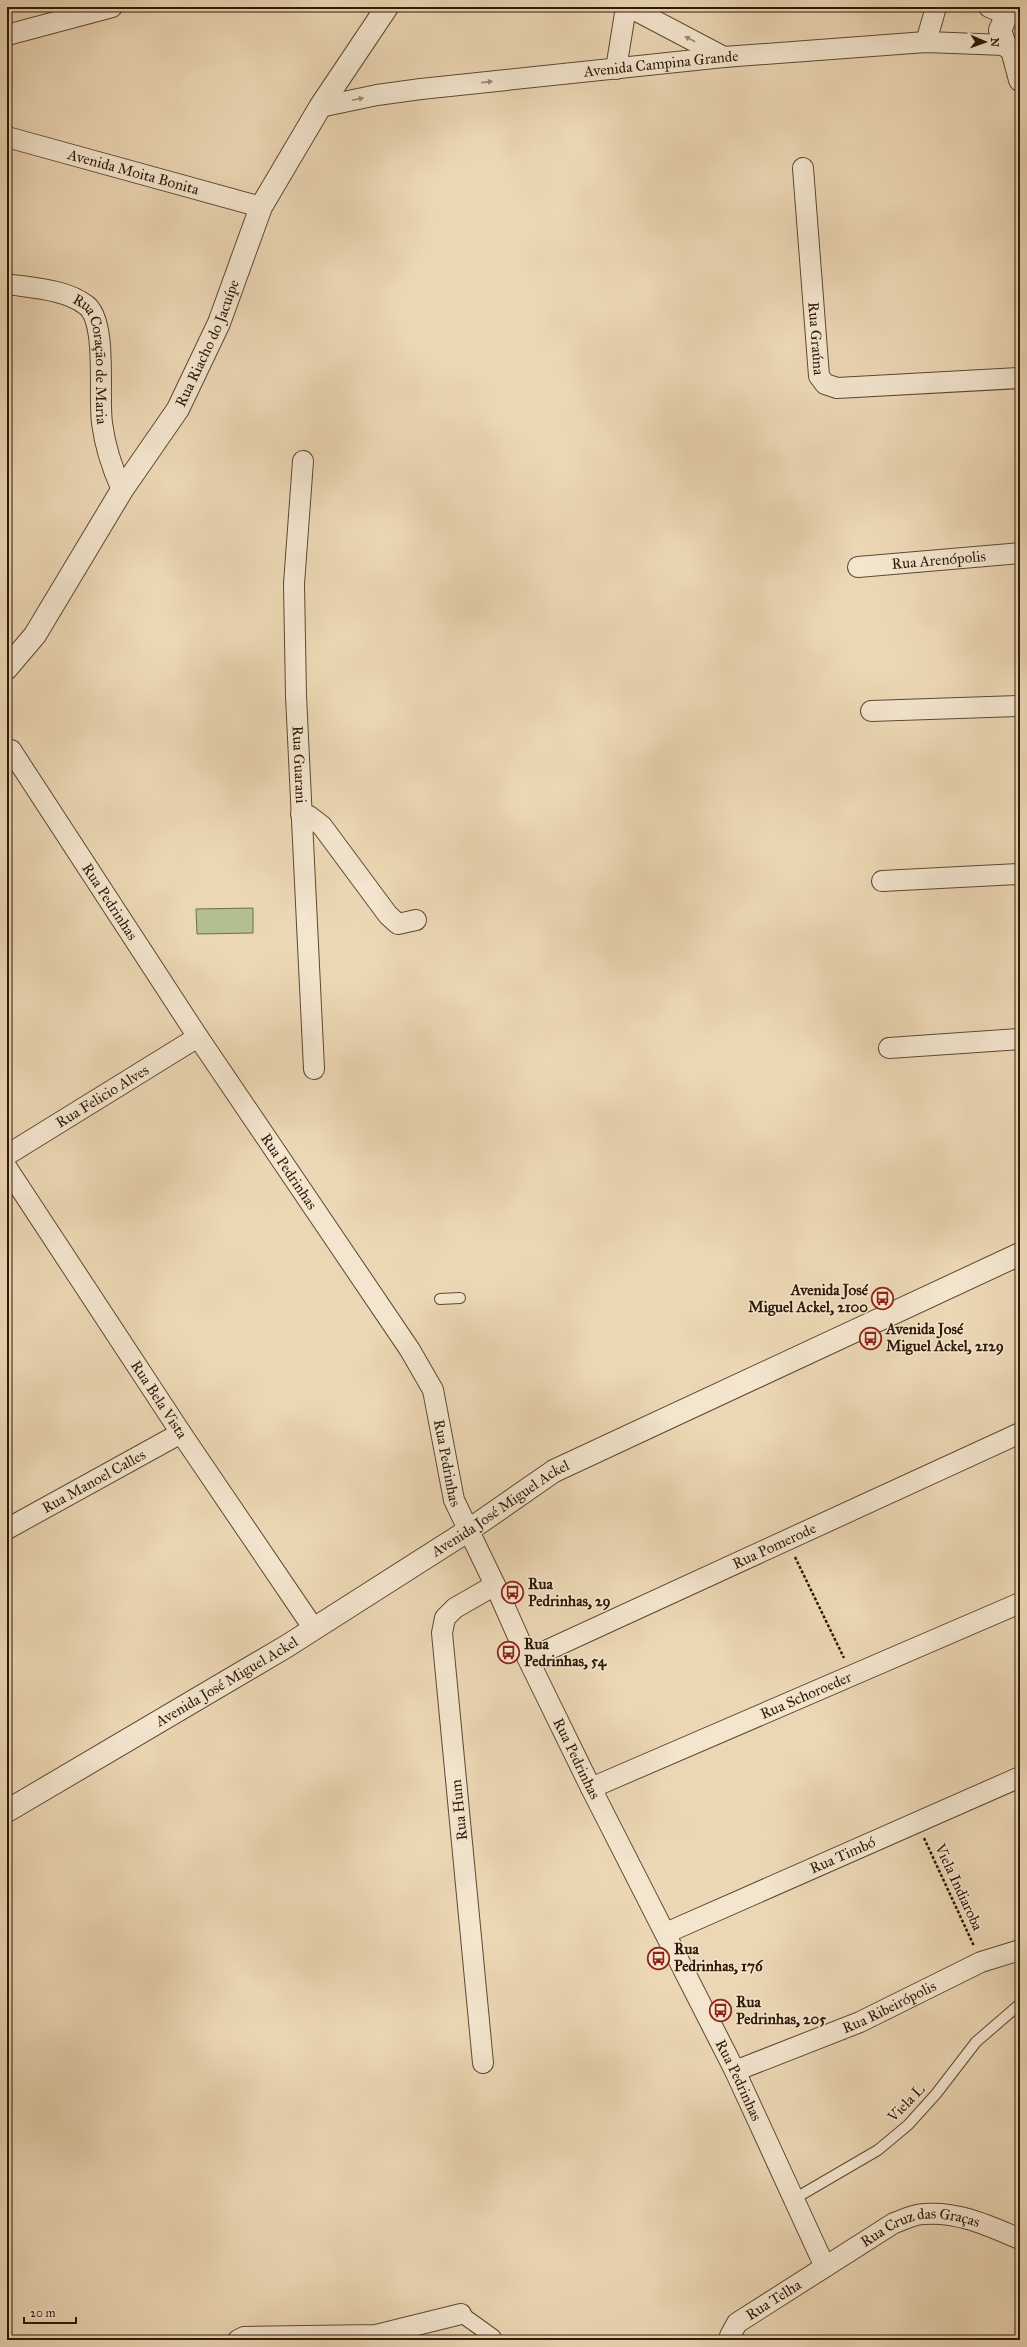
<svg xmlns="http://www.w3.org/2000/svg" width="1027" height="2347" viewBox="0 0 1027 2347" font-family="'IM FELL Great Primer',serif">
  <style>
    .green { fill: #b4bf90; stroke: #716c4c }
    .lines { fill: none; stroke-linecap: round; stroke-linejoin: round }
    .service-casing { stroke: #5e4832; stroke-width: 12 }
    .pedestrian-casing { stroke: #5e4832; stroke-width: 17 }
    .minor-casing { stroke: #5e4832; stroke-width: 22 }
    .tertiary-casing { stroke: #5e4832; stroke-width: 24 }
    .path { stroke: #2e1907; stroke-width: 2.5; stroke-dasharray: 3 2; stroke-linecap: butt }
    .service { stroke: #f3e5ce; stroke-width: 10 }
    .pedestrian { stroke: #f3e5ce; stroke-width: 15 }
    .minor { stroke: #f3e5ce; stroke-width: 20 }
    .tertiary { stroke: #f3e5ce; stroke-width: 22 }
    .oneway { fill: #9a8974 }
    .labels { text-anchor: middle; stroke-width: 3; stroke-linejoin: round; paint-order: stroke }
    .street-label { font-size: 15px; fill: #2e1907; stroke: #f3e5ce }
    .poi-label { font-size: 15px; font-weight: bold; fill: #2e1907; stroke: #f3e5ce; text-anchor: start }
  </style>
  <rect width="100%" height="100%" fill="#ecd7b4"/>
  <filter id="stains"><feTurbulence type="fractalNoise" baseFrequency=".005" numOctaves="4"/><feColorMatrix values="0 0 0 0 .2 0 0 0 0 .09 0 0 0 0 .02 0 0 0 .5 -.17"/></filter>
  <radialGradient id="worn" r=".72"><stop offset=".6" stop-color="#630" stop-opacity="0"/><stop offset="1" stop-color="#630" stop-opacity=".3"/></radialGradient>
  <!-- green -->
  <path class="green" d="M253,908V933L197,934L196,909Z"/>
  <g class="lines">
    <defs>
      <path id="service" d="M440,1299L460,1298
        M794,2199L878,2150L908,2125L936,2094L976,2042L1020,2004"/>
      <path id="pedestrian" d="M461,2314L493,2337V2340"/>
      <g id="minor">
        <path d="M629,7L724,57"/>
        <path d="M989,7L1007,15"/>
        <path d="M7,35L112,7"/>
        <path d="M926,42L936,7"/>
        <path d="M616,69L626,7"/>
        <path id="s1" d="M320,107L377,95L421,89L724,57L926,42L1005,45"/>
        <path id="s2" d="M7,137L261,207"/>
        <path id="s3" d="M803,168L819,376L825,384L837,388L1020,378"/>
        <path id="s4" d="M7,284C32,288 65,289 86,305C108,321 98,396 102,423C105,447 112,468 122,490"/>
        <path id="s5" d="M303,461L294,584L296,696L314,1069"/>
        <path id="s6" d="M858,567L1020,553"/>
        <path d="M871,711L1020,706"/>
        <path id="s7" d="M11,750L198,1037L410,1350L433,1390L454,1500L495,1585L528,1659L591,1788L735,2071L825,2267"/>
        <path d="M301,814L309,816L322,826L388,915L398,924L416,920"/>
        <path d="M882,881L1020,874"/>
        <path d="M889,1048L1020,1039"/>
        <path id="s8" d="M7,1155L198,1037"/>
        <path id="s9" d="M7,1168L181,1433L314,1629"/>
        <path id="s10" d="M7,1529L181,1433"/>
        <path id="s11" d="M528,1659L1020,1433"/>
        <path id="s12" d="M591,1788L1020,1603"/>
        <path id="s13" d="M666,1933L1020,1777"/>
        <path d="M483,2063L442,1633L445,1618L455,1608L495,1585"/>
        <path id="s14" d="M735,2071L860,2022L981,1962L1020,1950"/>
        <path d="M238,2340L244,2337L376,2335L461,2314"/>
        <path id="s15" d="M730,2340V2336L737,2323L894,2223C903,2220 914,2214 924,2214C958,2211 989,2226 1020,2239"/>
      </g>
      <g id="tertiary">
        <path d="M1020,10L1007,15L1000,30L1005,45L1012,50L1020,80"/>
        <path id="s16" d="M7,668L35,635L122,490L178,409L219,323L261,207L320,107L387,7"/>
        <path id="s17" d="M7,1811L287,1646L469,1530L554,1471L1020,1254"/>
      </g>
    </defs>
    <!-- service casing -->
    <use href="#service" class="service-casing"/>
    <!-- pedestrian casing -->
    <use href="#pedestrian" class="pedestrian-casing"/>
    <!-- minor casing -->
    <use href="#minor" class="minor-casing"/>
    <!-- tertiary casing -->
    <use href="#tertiary" class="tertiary-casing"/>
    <!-- path -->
    <path class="path" d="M795,1557L844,1658
      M924,1838L974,1946"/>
    <!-- service -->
    <use href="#service" class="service"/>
    <!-- pedestrian -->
    <use href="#pedestrian" class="pedestrian"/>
    <!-- minor -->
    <use href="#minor" class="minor"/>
    <!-- tertiary -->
    <use href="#tertiary" class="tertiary"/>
  </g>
  <!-- one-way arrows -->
  <defs><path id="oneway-solid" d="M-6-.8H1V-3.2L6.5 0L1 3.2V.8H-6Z"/></defs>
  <g class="oneway">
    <use href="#oneway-solid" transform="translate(690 39) rotate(-152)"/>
    <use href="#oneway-solid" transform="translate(487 82) rotate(-6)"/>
    <use href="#oneway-solid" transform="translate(358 99) rotate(-12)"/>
  </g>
  <!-- icons -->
  <defs>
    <symbol id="bus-ring" viewBox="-11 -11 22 22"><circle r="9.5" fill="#f3e5ce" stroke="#8f2418" stroke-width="1.5"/><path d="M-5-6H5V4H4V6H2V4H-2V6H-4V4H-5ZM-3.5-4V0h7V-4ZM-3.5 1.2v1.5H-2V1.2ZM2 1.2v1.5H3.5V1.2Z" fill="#8f2418"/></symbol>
  </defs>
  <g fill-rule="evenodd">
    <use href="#bus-ring" x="870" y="1286" width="25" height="25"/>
    <use href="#bus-ring" x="858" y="1326" width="25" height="25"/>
    <use href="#bus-ring" x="500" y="1580" width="25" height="25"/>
    <use href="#bus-ring" x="496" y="1640" width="25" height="25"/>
    <use href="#bus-ring" x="646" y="1946" width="25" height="25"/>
    <use href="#bus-ring" x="708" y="1998" width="25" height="25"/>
  </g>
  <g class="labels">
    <!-- street labels -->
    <g class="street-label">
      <text dy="5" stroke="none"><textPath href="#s1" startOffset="344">Avenida Campina Grande</textPath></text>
      <text dy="5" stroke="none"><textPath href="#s2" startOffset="131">Avenida Moita Bonita</textPath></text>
      <text dy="5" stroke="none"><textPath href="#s3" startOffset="171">Rua Graúna</textPath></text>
      <text dy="5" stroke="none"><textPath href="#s16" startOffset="383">Rua Riacho do Jacuípe</textPath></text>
      <text dy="5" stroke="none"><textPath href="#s4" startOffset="137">Rua Coração de Maria</textPath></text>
      <text dy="5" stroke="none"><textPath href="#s6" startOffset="81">Rua Arenópolis</textPath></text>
      <text dy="5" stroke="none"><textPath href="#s5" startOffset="304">Rua Guarani</textPath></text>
      <text dy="5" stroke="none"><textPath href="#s7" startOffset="181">Rua Pedrinhas</textPath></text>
      <text dy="5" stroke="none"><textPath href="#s8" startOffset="112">Rua Felicio Alves</textPath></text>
      <text dy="5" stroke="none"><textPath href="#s7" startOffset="505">Rua Pedrinhas</textPath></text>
      <text dy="5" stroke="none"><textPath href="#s9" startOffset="277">Rua Bela Vista</textPath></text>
      <text dy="5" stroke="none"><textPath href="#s7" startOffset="841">Rua Pedrinhas</textPath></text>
      <text dy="5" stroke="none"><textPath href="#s10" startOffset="99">Rua Manoel Calles</textPath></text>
      <text dy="5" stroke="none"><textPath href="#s17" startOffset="579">Avenida José Miguel Ackel</textPath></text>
      <text dy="5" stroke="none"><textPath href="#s11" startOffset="271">Rua Pomerode</textPath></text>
      <text dy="5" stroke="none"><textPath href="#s17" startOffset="255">Avenida José Miguel Ackel</textPath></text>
      <text dy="5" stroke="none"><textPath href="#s12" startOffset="234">Rua Schoroeder</textPath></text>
      <text dy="5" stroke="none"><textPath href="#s7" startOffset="1165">Rua Pedrinhas</textPath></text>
      <text transform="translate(459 1810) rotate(-96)" y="5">Rua Hum</text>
      <text dy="5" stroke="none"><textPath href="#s13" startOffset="193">Rua Timbó</textPath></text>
      <text transform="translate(959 1887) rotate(65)" y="5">Viela Indiaroba</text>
      <text dy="5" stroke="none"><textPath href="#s14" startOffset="167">Rua Ribeirópolis</textPath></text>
      <text dy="5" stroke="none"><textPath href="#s7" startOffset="1525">Rua Pedrinhas</textPath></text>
      <text transform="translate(906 2103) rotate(-46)" y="5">Viela L</text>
      <text dy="5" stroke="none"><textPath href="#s15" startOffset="230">Rua Cruz das Graças</textPath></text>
      <text dy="5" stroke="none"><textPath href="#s15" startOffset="62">Rua Telha</textPath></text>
    </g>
    <!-- poi labels -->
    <g class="poi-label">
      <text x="868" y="1295" text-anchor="end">Avenida José<tspan x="868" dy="17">Miguel Ackel, 2100</tspan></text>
      <text x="886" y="1334">Avenida José<tspan x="886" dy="17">Miguel Ackel, 2129</tspan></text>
      <text x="528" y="1589">Rua<tspan x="528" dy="17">Pedrinhas, 29</tspan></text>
      <text x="524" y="1649">Rua<tspan x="524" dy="17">Pedrinhas, 54</tspan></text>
      <text x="674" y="1954">Rua<tspan x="674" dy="17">Pedrinhas, 176</tspan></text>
      <text x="736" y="2007">Rua<tspan x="736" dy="17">Pedrinhas, 205</tspan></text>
    </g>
  </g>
  <!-- margin -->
  <rect width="1027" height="2347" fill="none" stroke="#ecd7b4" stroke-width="24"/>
  <rect x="8" y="8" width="1011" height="2331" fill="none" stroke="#2e1907" stroke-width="2"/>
  <rect x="12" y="12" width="1003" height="2323" fill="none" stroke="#2e1907"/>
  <!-- north arrow -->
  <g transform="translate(985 42) rotate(92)" stroke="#f3e5ce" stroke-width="3" paint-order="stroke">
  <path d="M0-3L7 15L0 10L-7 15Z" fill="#2e1907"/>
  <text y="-6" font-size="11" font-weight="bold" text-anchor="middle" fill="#2e1907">N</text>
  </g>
  <!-- scale -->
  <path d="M24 2317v6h52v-6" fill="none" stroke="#2e1907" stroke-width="2"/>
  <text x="30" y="2317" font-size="12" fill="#2e1907" stroke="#f3e5ce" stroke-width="3" paint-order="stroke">20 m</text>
  <rect width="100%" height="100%" filter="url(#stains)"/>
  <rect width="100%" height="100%" fill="url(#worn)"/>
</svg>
